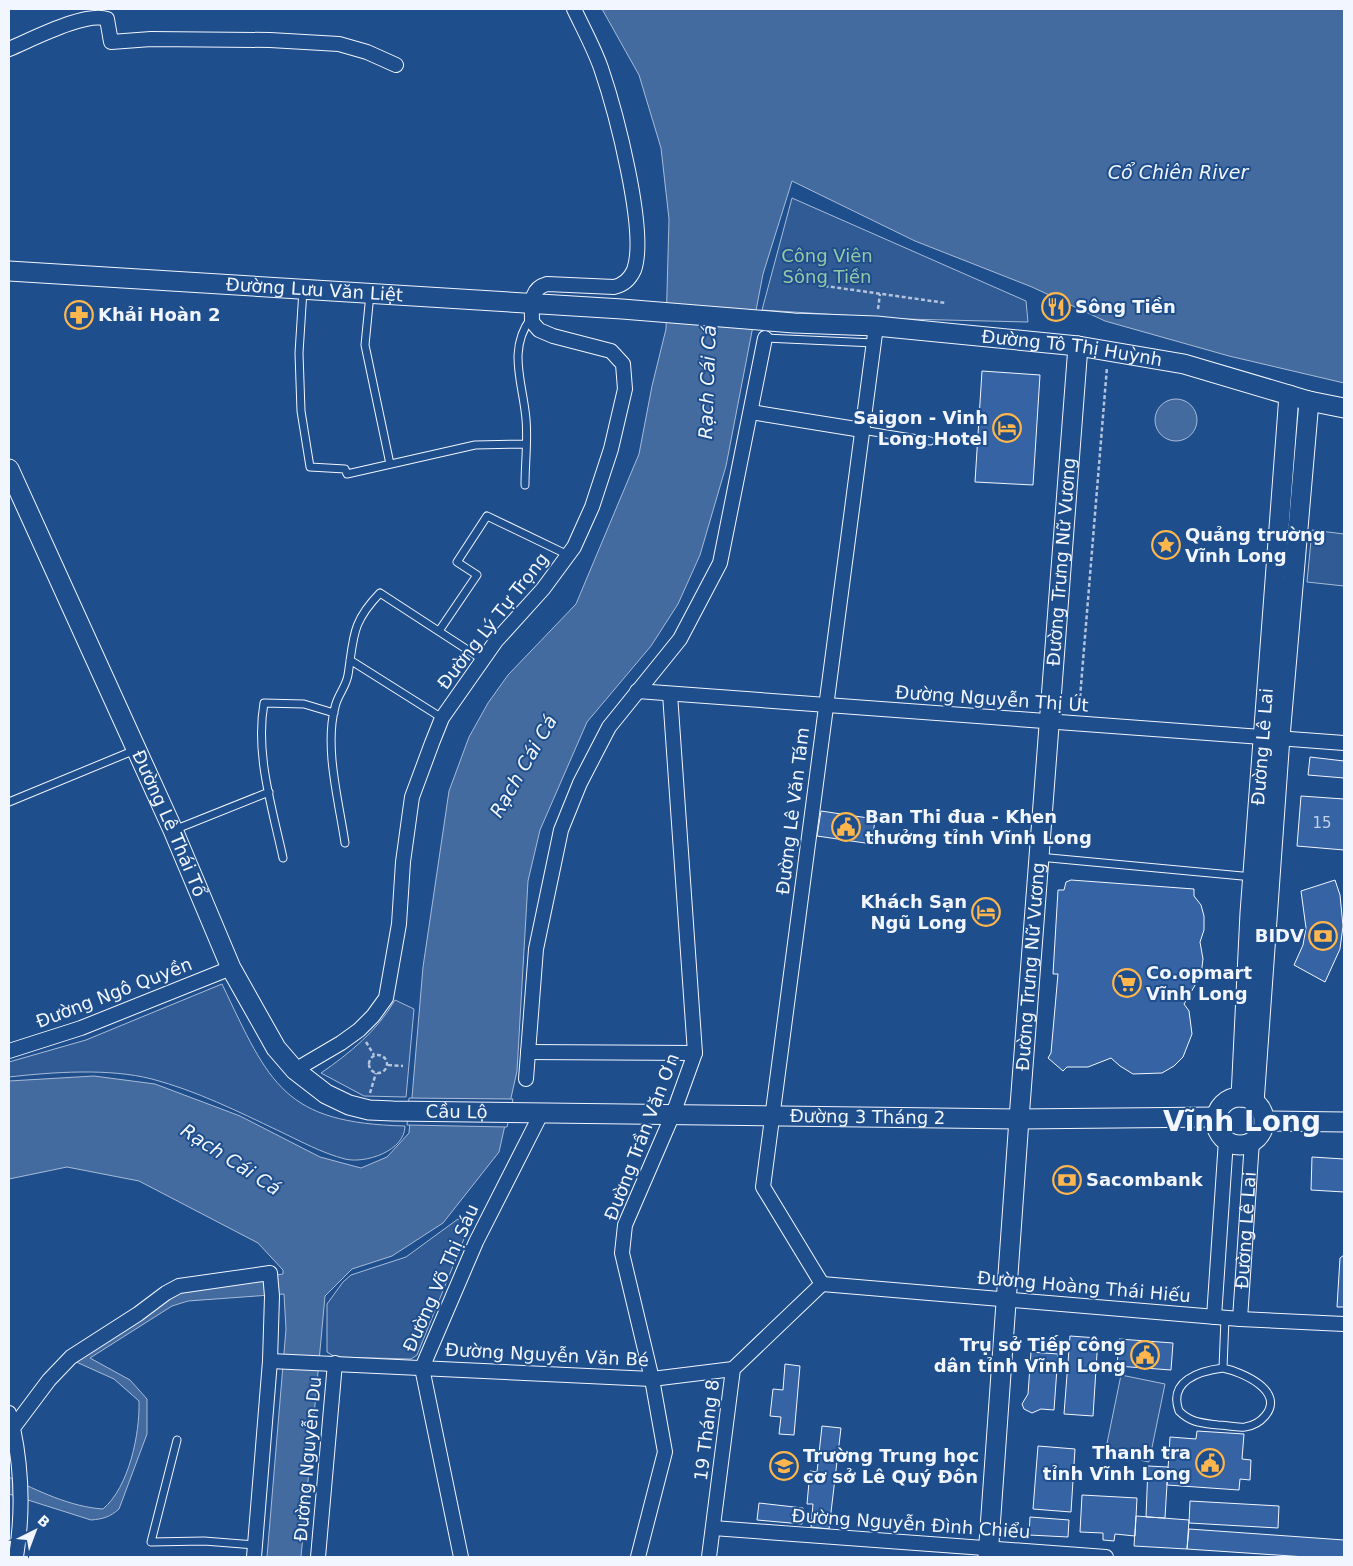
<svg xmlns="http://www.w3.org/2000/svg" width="1353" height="1566" viewBox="0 0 1353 1566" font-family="'DejaVu Sans',sans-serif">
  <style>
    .green { fill: #305b95; stroke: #a8bbd7 }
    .water { fill: #446ba0; stroke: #a8bbd7 }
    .pier { fill: #1f4e8c; stroke: #a8bbd7 }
    .building { fill: #3563a3; stroke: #f2f6ff }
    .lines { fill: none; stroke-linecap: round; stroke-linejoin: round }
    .lane-casing { stroke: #f2f6ff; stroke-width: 9 }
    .street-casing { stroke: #f2f6ff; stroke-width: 16 }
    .secondary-casing { stroke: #f2f6ff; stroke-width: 21 }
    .path { stroke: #b3c4dc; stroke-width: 2.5; stroke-dasharray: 4 2.5; stroke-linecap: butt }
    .lane { stroke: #1f4e8c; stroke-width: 7 }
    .street { stroke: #1f4e8c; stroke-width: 14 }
    .secondary { stroke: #1f4e8c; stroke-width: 19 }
    .labels { text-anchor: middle; stroke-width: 4; stroke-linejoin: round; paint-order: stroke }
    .number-label { font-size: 15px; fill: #c3d1e8 }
    .park-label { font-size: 18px; fill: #97c8a6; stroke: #1f4e8c }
    .street-label { font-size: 18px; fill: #f2f6ff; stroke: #1f4e8c }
    .poi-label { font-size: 18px; font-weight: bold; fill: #f2f6ff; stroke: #1f4e8c; text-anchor: start }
    .water-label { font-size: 19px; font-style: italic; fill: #f2f6ff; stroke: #1f4e8c }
    .town-label { font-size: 28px; font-weight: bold; fill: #f2f6ff; stroke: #1f4e8c }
  </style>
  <rect width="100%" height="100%" fill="#1f4e8c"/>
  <!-- green -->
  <path class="green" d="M792,198L1026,301L1028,322L904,319L762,310Z
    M1312,530L1344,534V586L1307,582Z
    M222,984C270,1085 284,1123 405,1126C405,1151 365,1164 345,1159C322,1153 300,1141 279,1131C237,1111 197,1091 152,1079C109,1068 53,1072 9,1077V1062L86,1040Z
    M395,1000L414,1009L406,1097L364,1096L321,1073C350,1053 377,1031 395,1000Z
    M458,1219L470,1224L417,1355L411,1359L335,1357L327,1352V1304L343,1282L351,1275L406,1257Z
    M1121,1375L1165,1384L1149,1462L1105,1453Z"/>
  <!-- water -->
  <path class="water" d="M602,9H1344V383L1229,356L1105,321L1032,287L915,241L792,181L763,274L726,466L700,555L678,604L651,646L587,722L540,830L528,881L517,1071L499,1152L443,1223L392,1256L352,1269L325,1296L301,1557H267L286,1329L284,1294L188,1301L172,1306L90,1358L130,1380L147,1399V1434L119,1509C110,1517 103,1519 91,1520L9,1494V1477C38,1491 71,1507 103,1509C129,1487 140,1434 139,1401L114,1379L74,1361L175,1290L283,1274V1270L258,1243L139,1181L67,1167L9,1179V1081L94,1076L155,1084L240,1116L320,1157L361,1168L387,1157L409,1133L423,967L449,791L469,737L488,703L508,675L576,604L639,454L652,386L666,329L669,219L661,148L639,75Z
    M1155 420a21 21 0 1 1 42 0a21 21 0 1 1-42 0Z"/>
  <!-- pier -->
  <path class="pier" d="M409,1098L513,1099L507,1127L407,1125Z"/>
  <!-- building -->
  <path class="building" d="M982,371L1040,375L1033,485L975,482Z
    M1310,757L1344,761V778L1308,775Z
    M1301,796L1344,799V850L1297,846Z
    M821,811L875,819L872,844L817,836Z
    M1071,880L1194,889V896L1201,905L1204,916V930L1200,942L1203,959L1201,975L1184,1004L1189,1011L1192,1034L1183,1057L1174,1066L1162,1073L1133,1074L1120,1066L1111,1058L1088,1067H1067L1063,1071L1048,1058L1051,1053L1058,974H1053L1058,890H1064L1066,882Z
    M1335,880L1340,895L1343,926L1340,949L1325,982L1294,965L1303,945L1306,928L1301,891Z
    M1312,1157L1344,1159V1192L1311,1190Z
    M1344,1255V1307H1337L1340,1258Z
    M1070,1336L1098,1338L1093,1416L1064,1414Z
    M1119,1339L1173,1343L1171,1370L1117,1366Z
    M1031,1352L1058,1354L1054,1410L1041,1409L1032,1413L1024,1409L1022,1404L1028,1394Z
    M785,1364L800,1366L794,1435L779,1434L781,1417L770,1416L773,1389L783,1390Z
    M822,1426L841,1428L829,1529L811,1527L813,1504H807L810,1471L817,1472Z
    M1197,1431L1244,1434L1242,1459L1251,1460L1250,1480L1240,1479L1239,1490L1167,1485L1170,1437L1196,1439Z
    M1038,1446L1075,1449L1071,1512L1033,1509Z
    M1148,1466L1168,1467L1165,1518L1146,1517Z
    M1082,1495L1137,1498L1135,1536L1115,1534L1114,1541L1103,1540V1533L1080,1532Z
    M1190,1501L1279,1506L1278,1528L1189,1523Z
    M759,1503L803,1508L802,1524L757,1520Z
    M1136,1516L1189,1520L1187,1549L1134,1546Z
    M1030,1517L1069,1520L1068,1537L1029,1535Z
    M1189,1529L1344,1540V1557H1306L1187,1549Z"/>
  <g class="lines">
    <defs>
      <path id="lane" d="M303,290L299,353L301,411L310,467L345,469L347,474L475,445L526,444
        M370,294L365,345L390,464
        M765,338L874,343
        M862,430L930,441
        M525,485C525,463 528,440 526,419C523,383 507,350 531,318
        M439,631L477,575L457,562L487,516L568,555
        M350,660L442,718
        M9,802L135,750
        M174,830L269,792
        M345,843C339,802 324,747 335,707C337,696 346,687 348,675C354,637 351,623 380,593L483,660
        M1039,857L1253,877
        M283,858C272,807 255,754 264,703L304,704L334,713
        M1223,1368C1242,1372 1286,1391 1265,1416C1260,1422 1252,1426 1245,1427C1236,1428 1226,1425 1218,1425C1202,1423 1191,1423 1179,1411C1168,1381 1199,1371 1223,1368Z
        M1223,1368L1225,1318
        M177,1440L151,1542L204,1541L255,1545"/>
      <g id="street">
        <path d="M9,49C31,40 86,11 107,19L111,42L151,39L270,40L339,44L367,52L396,65"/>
        <path d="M751,412L862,430"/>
        <path d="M637,691L1344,743"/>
        <path d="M9,1051L81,1028L231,968"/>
        <path d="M528,1052L695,1053"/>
        <path d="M295,1070L341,1043L359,1030L373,1016L386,998L399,924L403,862L412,797L432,743L442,718L496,641L543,589L574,547L592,507L611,449L625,389L623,364L611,351L553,336L539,330L532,322C532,305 529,289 547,284L614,287C623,285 630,279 634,270C648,232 615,109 601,68C594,48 583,28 574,9"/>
        <path d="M526,1079L536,949L561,830L580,783L609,727L680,639L720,563L765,338"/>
        <path d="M822,1284L763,1187L876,326"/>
        <path d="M822,1284L1240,1319L1344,1324"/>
        <path d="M1214,1317L1226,1140"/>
        <path id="s1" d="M1240,1319L1252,1141"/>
        <path d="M270,1361L652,1379L733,1369"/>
        <path d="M9,1413L13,1428"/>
        <path d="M713,1528L1106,1557"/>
        <path d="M16,1557C23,1514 22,1471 13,1428L49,1380L71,1357L138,1314L166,1293L179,1286L270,1273L272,1296L270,1361L254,1557"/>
        <path d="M318,1557L335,1363"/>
        <path d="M461,1557L422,1368L476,1242L542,1112"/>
        <path d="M638,1557L665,1452L652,1379L622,1253L625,1225L673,1114L695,1053L670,694"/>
        <path d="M709,1557L733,1369L822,1284"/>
      </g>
      <g id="secondary">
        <path id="s2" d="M9,271L622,309L794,323L876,326L1078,346L1184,364L1309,401L1344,408"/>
        <path id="s3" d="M9,469L173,830L231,968L276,1048L295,1070L326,1094L349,1105L369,1110L393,1111L1019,1119L1216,1117"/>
        <path id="s4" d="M1241,1097L1250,913L1289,395"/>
        <circle cx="1240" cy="1121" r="24"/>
        <path d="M1254,1103L1280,737L1309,401"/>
        <path d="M1264,1121L1344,1122"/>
        <path id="s5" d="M988,1557L1019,1119L1078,346"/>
      </g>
    </defs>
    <!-- lane casing -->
    <use href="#lane" class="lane-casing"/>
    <!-- street casing -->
    <use href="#street" class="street-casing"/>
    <!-- secondary casing -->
    <use href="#secondary" class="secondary-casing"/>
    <!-- path -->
    <path class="path" d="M818,285L946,303
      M878,309L880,294
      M1079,710L1107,367
      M366,1042L374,1055
      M369 1064a9 9 0 1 1 18 0a9 9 0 1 1-18 0Z
      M388,1065L403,1066
      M370,1093L376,1073"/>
    <!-- lane -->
    <use href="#lane" class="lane"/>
    <!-- street -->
    <use href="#street" class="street"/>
    <!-- secondary -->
    <use href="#secondary" class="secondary"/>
  </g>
  <!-- icons -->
  <defs>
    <symbol id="restaurant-ring" viewBox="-11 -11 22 22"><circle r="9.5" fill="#1f4e8c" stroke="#ffb74d" stroke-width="1.5"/><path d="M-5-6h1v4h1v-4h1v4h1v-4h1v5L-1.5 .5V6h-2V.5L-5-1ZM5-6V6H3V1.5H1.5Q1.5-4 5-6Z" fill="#ffb74d"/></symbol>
    <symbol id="pharmacy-ring" viewBox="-11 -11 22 22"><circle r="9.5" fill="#1f4e8c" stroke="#ffb74d" stroke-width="1.5"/><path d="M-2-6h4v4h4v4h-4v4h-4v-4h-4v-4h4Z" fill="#ffb74d"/></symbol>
    <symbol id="hotel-ring" viewBox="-11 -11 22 22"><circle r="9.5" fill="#1f4e8c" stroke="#ffb74d" stroke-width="1.5"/><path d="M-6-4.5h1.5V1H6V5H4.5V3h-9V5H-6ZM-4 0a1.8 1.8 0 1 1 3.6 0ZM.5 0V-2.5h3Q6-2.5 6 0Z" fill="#ffb74d"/></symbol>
    <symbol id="sight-ring" viewBox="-11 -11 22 22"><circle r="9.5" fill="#1f4e8c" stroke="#ffb74d" stroke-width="1.5"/><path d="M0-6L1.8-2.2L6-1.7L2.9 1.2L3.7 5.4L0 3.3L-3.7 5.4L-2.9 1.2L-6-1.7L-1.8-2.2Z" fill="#ffb74d"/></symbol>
    <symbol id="civic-ring" viewBox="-11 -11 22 22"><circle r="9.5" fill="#1f4e8c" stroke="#ffb74d" stroke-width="1.5"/><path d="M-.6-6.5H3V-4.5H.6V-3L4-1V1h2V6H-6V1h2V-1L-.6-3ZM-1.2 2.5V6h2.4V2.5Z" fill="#ffb74d"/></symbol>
    <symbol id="bank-ring" viewBox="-11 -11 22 22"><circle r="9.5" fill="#1f4e8c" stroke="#ffb74d" stroke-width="1.5"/><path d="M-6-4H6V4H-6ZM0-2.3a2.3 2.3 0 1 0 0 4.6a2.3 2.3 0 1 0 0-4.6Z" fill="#ffb74d"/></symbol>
    <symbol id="supermarket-ring" viewBox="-11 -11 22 22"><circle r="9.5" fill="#1f4e8c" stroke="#ffb74d" stroke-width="1.5"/><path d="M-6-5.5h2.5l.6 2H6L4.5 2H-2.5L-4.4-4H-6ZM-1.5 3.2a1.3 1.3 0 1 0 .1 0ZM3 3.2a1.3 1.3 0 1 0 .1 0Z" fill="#ffb74d"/></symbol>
    <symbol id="school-ring" viewBox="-11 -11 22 22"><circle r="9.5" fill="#1f4e8c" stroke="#ffb74d" stroke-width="1.5"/><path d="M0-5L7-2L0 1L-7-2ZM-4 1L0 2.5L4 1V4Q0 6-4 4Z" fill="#ffb74d"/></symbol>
  </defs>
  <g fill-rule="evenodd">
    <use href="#restaurant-ring" x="1040" y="291" width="32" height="32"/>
    <use href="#pharmacy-ring" x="63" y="299" width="32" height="32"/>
    <use href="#hotel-ring" x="991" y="412" width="32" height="32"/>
    <use href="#sight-ring" x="1150" y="529" width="32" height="32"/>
    <use href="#civic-ring" x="830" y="811" width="32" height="32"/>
    <use href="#hotel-ring" x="970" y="896" width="32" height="32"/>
    <use href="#bank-ring" x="1307" y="920" width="32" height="32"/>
    <use href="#supermarket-ring" x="1111" y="967" width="32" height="32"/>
    <use href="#bank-ring" x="1051" y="1164" width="32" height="32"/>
    <use href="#civic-ring" x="1129" y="1339" width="32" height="32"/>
    <use href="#civic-ring" x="1194" y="1447" width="32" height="32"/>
    <use href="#school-ring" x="768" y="1450" width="32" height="32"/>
  </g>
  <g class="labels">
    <!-- number labels -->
    <g class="number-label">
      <text x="1322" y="828">15</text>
    </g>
    <!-- park labels -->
    <g class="park-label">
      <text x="827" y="262">Công Viên<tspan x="827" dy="21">Sông Tiền</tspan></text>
    </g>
    <!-- street labels -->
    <g class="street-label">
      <text dy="6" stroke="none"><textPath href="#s2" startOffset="306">Đường Lưu Văn Liệt</textPath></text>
      <text dy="6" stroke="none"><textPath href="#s2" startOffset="1066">Đường Tô Thị Huỳnh</textPath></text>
      <text dy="6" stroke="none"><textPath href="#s5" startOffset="998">Đường Trưng Nữ Vương</textPath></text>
      <text transform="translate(493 621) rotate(-52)" y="6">Đường Lý Tự Trọng</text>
      <text transform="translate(992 699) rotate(4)" y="6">Đường Nguyễn Thị Út</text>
      <text dy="6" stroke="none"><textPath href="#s4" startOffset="351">Đường Lê Lai</textPath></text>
      <text transform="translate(793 811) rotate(-83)" y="6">Đường Lê Văn Tám</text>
      <text dy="6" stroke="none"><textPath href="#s3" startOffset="389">Đường Lê Thái Tổ</textPath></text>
      <text dy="6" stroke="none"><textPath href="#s5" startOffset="592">Đường Trưng Nữ Vương</textPath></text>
      <text transform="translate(114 993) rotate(-21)" y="6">Đường Ngô Quyền</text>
      <text dy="6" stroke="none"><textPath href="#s3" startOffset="840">Cầu Lộ</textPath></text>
      <text dy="6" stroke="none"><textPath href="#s3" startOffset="1251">Đường 3 Tháng 2</textPath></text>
      <text transform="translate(642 1137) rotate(-69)" y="6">Đường Trần Văn Ơn</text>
      <text dy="6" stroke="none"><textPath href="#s1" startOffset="89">Đường Lê Lai</textPath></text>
      <text transform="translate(441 1278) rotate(-66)" y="6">Đường Võ Thị Sáu</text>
      <text transform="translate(1084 1287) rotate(5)" y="6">Đường Hoàng Thái Hiếu</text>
      <text transform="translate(547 1355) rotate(3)" y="6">Đường Nguyễn Văn Bé</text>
      <text transform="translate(707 1430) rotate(-83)" y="6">19 Tháng 8</text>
      <text transform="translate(308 1459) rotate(-85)" y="6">Đường Nguyễn Du</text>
      <text transform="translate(911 1524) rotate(4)" y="6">Đường Nguyễn Đình Chiểu</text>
    </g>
    <!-- poi labels -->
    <g class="poi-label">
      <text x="1075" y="313">Sông Tiền</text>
      <text x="98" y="321">Khải Hoàn 2</text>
      <text x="988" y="424" text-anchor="end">Saigon - Vinh<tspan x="988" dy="21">Long Hotel</tspan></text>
      <text x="1185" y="541">Quảng trường<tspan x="1185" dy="21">Vĩnh Long</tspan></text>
      <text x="865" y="823">Ban Thi đua - Khen<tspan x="865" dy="21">thưởng tỉnh Vĩnh Long</tspan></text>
      <text x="967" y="908" text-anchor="end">Khách Sạn<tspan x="967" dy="21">Ngũ Long</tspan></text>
      <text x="1304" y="942" text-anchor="end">BIDV</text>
      <text x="1146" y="979">Co.opmart<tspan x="1146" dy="21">Vĩnh Long</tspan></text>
      <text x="1086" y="1186">Sacombank</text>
      <text x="1126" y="1351" text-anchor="end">Trụ sở Tiếp công<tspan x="1126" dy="21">dân tỉnh Vĩnh Long</tspan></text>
      <text x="1191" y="1459" text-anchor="end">Thanh tra<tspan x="1191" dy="21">tỉnh Vĩnh Long</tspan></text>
      <text x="803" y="1462">Trường Trung học<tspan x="803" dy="21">cơ sở Lê Quý Đôn</tspan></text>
    </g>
    <!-- water labels -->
    <g class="water-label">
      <text x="1178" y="179">Cổ Chiên River</text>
      <text transform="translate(707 382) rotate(-88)" y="7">Rạch Cái Cá</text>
      <text transform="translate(523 766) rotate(-60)" y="7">Rạch Cái Cá</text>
      <text transform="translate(231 1159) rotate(33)" y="7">Rạch Cái Cá</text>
    </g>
    <!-- town labels -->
    <g class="town-label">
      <text x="1242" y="1131">Vĩnh Long</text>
    </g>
  </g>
  <!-- border -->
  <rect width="1353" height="1566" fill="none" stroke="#f2f6ff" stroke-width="20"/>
  <!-- north arrow -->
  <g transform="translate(35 1531) rotate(42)" stroke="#1f4e8c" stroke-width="4" paint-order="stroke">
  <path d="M0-4L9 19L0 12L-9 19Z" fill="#f2f6ff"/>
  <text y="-8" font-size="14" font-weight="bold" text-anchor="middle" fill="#f2f6ff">B</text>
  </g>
</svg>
